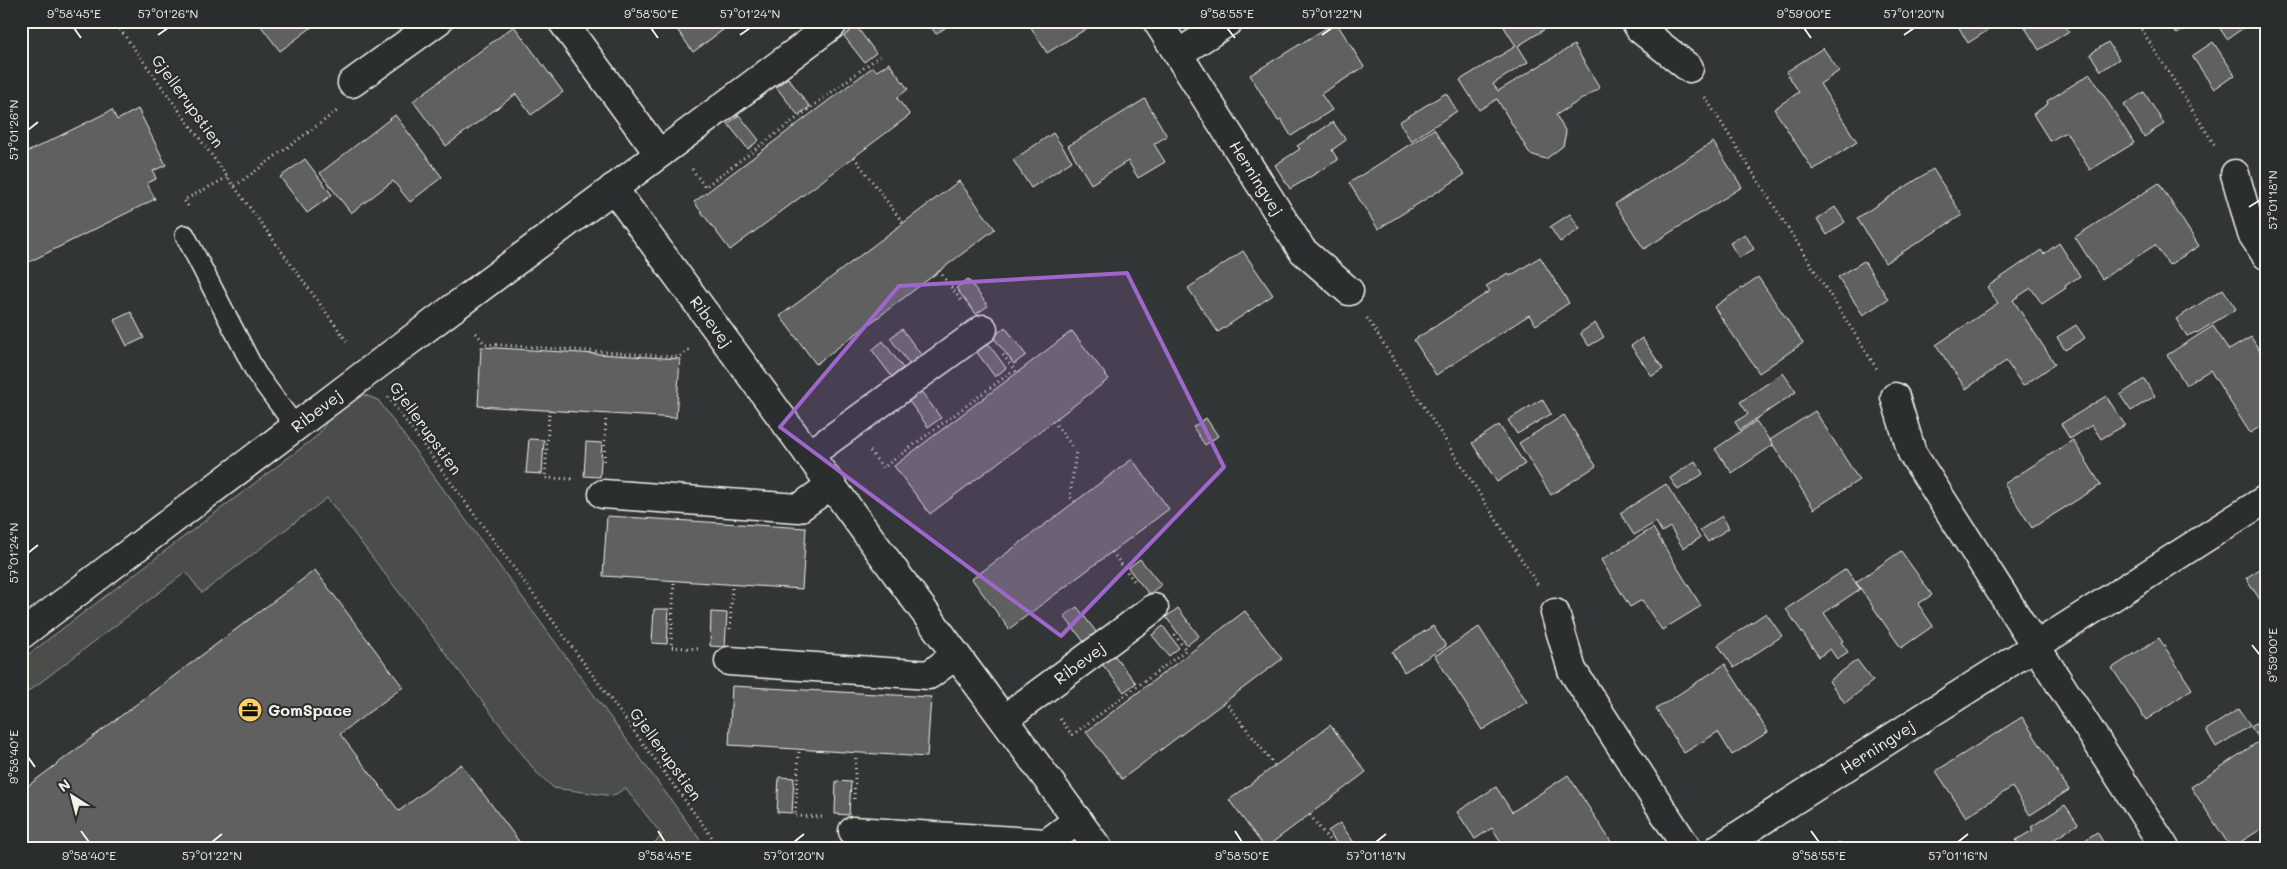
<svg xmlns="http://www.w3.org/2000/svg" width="2287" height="869" viewBox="0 0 2287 869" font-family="Mali,sans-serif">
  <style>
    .green { fill: #4b4d4c; stroke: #a09f9a }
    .building { fill: #5f605f; stroke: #f4f1e8 }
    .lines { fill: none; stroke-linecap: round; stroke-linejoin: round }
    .service-casing { stroke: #f4f1e8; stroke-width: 22 }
    .minor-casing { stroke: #f4f1e8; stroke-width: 31 }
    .path { stroke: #f4f1e8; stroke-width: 3; stroke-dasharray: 1 4; stroke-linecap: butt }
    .service { stroke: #2a2d2e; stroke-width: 19 }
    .minor { stroke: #2a2d2e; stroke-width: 28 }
    .marked { fill: #9f67cb; fill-opacity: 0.2; stroke: #9f67cb; stroke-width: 4; stroke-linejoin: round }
    .ticks { fill: none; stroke: #f4f1e8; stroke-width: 2 }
    .labels { text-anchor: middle; stroke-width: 4; stroke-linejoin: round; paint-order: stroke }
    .street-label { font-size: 16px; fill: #f4f1e8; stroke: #2a2d2e }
    .poi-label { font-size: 16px; font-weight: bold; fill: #f4f1e8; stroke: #2a2d2e; text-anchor: start }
    .neatline { fill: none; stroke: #f4f1e8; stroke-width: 2 }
    .ticks-label { font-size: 12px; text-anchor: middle; fill: #f4f1e8 }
  </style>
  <rect width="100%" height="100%" fill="#323535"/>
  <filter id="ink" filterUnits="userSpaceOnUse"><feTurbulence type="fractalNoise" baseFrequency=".02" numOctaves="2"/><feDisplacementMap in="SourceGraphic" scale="10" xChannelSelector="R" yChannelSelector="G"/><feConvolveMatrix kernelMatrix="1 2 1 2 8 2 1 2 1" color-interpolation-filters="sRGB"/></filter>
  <g filter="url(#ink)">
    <!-- green -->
    <path class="green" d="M362,394L378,400L706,848H649L662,835L625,788L613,796L554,788L536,772L327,498L202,593L186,572L21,697V660L317,436C331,416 338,404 362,394Z"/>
    <!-- building -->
    <path class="building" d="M257,21H320L280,51Z
      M671,21H735L693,52Z
      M927,21H955L936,34Z
      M1027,21H1092L1094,24L1047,53Z
      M1514,21H1558L1518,46L1528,62L1493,84L1498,91L1574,45L1600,88L1556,115L1566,132L1563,146L1546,159L1530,154L1497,99L1479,110L1460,80L1516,46L1504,27Z
      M1955,21H2002L1968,43Z
      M2021,21H2062L2069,31L2039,50Z
      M2169,21H2195V22L2177,34Z
      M2215,21H2254L2227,39Z
      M1336,22L1364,67L1321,94L1332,110L1291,136L1281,119L1278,121L1250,75Z
      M514,26L563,92L531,115L516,94L446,146L413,101Z
      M856,26L876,53L864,62L844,36Z
      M2108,42L2119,59L2101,71L2090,54Z
      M2213,42L2235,75L2214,89L2192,56Z
      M1823,48L1839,71L1820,84L1857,142L1813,170L1774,109L1799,92L1786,72Z
      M889,63L908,89L897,98L910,115L730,250L694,202L873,67L877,71Z
      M2090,74L2134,143L2090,170L2066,132L2050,141L2033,114L2048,104L2047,101Z
      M788,78L810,107L798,115L776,87Z
      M2144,92L2164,124L2144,137L2124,105Z
      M1446,93L1457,111L1411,141L1399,122Z
      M1145,99L1167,136L1154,144L1165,162L1138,178L1128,161L1091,184L1068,146Z
      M138,109L166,165L153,171L156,179L147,183L155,199L21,266V155L112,110L117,120Z
      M395,115L442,177L410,202L393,181L351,213L320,173Z
      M739,115L759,140L748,149L728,124Z
      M1333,122L1346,140L1332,150L1338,160L1290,189L1275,165L1300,149L1297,146Z
      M1434,129L1464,175L1378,229L1349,183Z
      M1053,133L1072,161L1031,188L1013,160Z
      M1713,142L1742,187L1644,249L1615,204Z
      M305,159L332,195L307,213L280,177Z
      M1933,169L1962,215L1885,263L1857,218Z
      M959,181L995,229L816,364L780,316Z
      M2159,183L2199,246L2169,265L2155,245L2102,279L2075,237Z
      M1835,207L1845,222L1827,235L1817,219Z
      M1570,214L1580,229L1560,242L1550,227Z
      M1745,234L1754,249L1739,258L1730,243Z
      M2059,243L2080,276L2065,286L2066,288L2042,304L2031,288L2013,300L2055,364L2023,386L2006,361L1966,389L1936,345L1998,303L1987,287L2041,250L2044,254Z
      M1243,251L1273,295L1218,332L1188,288Z
      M1540,257L1569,303L1536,325L1529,315L1436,375L1414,340L1490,291L1486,286L1508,273L1510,276Z
      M1864,261L1888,299L1863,315L1838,277Z
      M1758,277L1803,343L1759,373L1714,307Z
      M968,279L988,306L976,314L956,288Z
      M2223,289L2236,309L2197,333L2196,332L2187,336L2176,319Z
      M131,312L144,338L127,346L114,320Z
      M1595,323L1604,337L1589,346L1580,333Z
      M2076,325L2085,338L2065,350L2057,337Z
      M2213,326L2229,350L2251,337L2266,361V423L2250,433L2210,370L2186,385L2167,355Z
      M1005,327L1026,355L1014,364L993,337Z
      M902,329L922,356L910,365L890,338Z
      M1072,331L1109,379L930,514L894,466Z
      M1642,338L1663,369L1652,376L1631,346Z
      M883,341L903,368L892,377L872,350Z
      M987,342L1006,368L995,377L976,351Z
      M481,347L680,359L676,418L478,406Z
      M1783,373L1796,392L1740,430L1735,422L1748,414L1740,402Z
      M2144,379L2155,396L2131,411L2120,395Z
      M921,391L941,418L928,427L908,400Z
      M2106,396L2125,425L2101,439L2092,425L2070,439L2061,424Z
      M1542,399L1551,414L1517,434L1508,420Z
      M1815,411L1859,480L1814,509L1770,440Z
      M1564,415L1596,466L1551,495L1519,443Z
      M1206,418L1218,436L1205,445L1193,427Z
      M1756,421L1773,445L1732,473L1715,449Z
      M1499,425L1525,464L1497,482L1472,443Z
      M529,439L544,440L542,474L526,473Z
      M2073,440L2101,485L2032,528L2004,484Z
      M586,442L602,443L600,477L584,476Z
      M1132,459L1169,509L1009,629L972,579Z
      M1695,461L1703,474L1678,490L1670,478Z
      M1666,484L1700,538L1683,548L1670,527L1662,532L1656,522L1634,535L1620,513Z
      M607,516L806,528L802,589L603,576Z
      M1722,516L1729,528L1708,542L1700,530Z
      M1653,528L1701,606L1662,630L1642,600L1630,607L1601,560Z
      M1901,551L1932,595L1918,604L1933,626L1901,648L1856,582Z
      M1140,559L1161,585L1149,594L1128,568Z
      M2266,565V609L2246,578Z
      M1846,569L1860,589L1824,613L1843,641L1841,642L1848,652L1837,659L1830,649L1819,657L1786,609Z
      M315,570L403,687L340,734L399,811L461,764L524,848H21V791Z
      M1077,607L1097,633L1084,642L1064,616Z
      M1178,608L1199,636L1187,645L1166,617Z
      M654,609H669L667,644L652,643Z
      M1245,611L1282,659L1122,779L1086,732Z
      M711,612L727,613L725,647L710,646Z
      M1766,613L1782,636L1734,668L1718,645Z
      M1163,626L1179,648L1169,656L1152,635Z
      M1433,626L1446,646L1404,672L1392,652Z
      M1479,627L1527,702L1482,730L1435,656Z
      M2159,638L2192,689L2146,720L2112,668Z
      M1114,655L1136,683L1124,692L1102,664Z
      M1857,660L1873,681L1845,703L1829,681Z
      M1725,664L1768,732L1732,755L1718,732L1684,753L1656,709Z
      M732,686L931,697L927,757L729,745Z
      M2239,709L2250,726L2216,747L2206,730Z
      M2022,717L2069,790L2030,815L2012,787L1966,817L1936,771Z
      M2266,717V748L2251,727Z
      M1330,725L1366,772L1265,848L1229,800Z
      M2258,742L2266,754V801L2260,805L2266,814V826L2231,848L2191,787Z
      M1568,775L1615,848H1505L1492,828L1475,839L1457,812L1496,787L1512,812Z
      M779,777L794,778L792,813L777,812Z
      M836,781L851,782L849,815L835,814Z
      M2065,805L2078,824L2041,848H2021L2016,840L2033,830L2031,827Z
      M1340,823L1358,848H1340L1328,831Z
      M2097,832L2107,848H2073Z
      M1839,842L1843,848H1830Z
      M833,843L849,844L848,848H833Z"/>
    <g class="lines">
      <defs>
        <path id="service" d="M185,235L256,373L295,426"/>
        <g id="minor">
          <path d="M562,21L659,154"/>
          <path id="s1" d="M1157,21L1302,250L1349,291"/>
          <path d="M1635,21L1640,29L1689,68"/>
          <path d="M1178,54L1229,21"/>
          <path d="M352,83L438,21"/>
          <path d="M2235,174L2252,234L2266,255"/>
          <path id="s2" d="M613,188L1098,848"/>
          <path d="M1895,397L1912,453L2165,848"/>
          <path d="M809,455L983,329"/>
          <path d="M603,494L799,508L831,485"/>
          <path d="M1555,613L1572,670L1687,848"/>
          <path id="s3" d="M21,635L369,371L832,25"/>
          <path d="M729,661L929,675L956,655"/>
          <path id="s4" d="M1004,719L1154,608"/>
          <path d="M853,831L1047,843L1078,820"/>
          <path id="s5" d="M1719,848L2266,499"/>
        </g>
      </defs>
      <!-- service casing -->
      <use href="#service" class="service-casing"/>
      <!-- minor casing -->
      <use href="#minor" class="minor-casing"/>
      <!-- path -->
      <path class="path" d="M114,21L349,344
        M2136,21L2216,147
        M1705,97L1877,369
        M854,157L903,223
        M692,169L705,187L881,55
        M235,186L337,111
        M188,206L184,200L228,177
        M939,271L963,303
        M1367,318L1538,585
        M476,333L485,344L679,357L691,348
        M1003,355L1017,373
        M388,397L720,848
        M549,414L545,478L572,479
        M1053,421L1076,451L1070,497L1075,502
        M870,451L883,468L1014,370
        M604,461L606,416
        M1112,552L1134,581
        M674,583L671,647L699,649
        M730,629L732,587
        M1225,701L1275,766
        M1060,719L1072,735L1186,650L1174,634
        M799,752L795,816L823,817
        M854,799L856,755
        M1310,815L1335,848"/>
      <!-- service -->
      <use href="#service" class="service"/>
      <!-- minor -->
      <use href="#minor" class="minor"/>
    </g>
  </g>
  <!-- marked area -->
  <path class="marked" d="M1127,273L1224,467L1061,636L780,427L899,286Z"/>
  <!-- ticks -->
  <path class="ticks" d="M74,28L81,38M651,28L658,38M1227,28L1235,38M1804,28L1811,38M158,35L168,28M740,35L750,28M1322,35L1332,28M1904,35L1914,28M28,130L38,122M2249,207L2260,200M28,553L38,545M2252,645L2260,655M28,757L35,767M81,831L89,842M658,831L665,842M1235,831L1242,842M1811,831L1819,842M212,842L222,834M794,842L804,834M1376,842L1386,834M1958,842L1968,834"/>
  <!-- icons -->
  <defs>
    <symbol id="office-disc" viewBox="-11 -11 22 22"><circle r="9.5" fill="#ffd166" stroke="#2a2d2e"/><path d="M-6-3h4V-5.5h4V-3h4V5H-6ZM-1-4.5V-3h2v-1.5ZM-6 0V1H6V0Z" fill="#111"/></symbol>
  </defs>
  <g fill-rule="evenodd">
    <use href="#office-disc" x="236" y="696" width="28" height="28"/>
  </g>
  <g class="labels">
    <!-- street labels -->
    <g class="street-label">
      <text transform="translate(188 101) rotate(54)" y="6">Gjellerupstien</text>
      <text dy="6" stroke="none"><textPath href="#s1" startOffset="186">Herningvej</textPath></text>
      <text dy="6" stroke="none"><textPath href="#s2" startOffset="166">Ribevej</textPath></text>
      <text dy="6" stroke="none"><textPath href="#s3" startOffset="371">Ribevej</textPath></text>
      <text transform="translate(426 428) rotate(54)" y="6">Gjellerupstien</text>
      <text dy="6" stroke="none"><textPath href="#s4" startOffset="94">Ribevej</textPath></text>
      <text dy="6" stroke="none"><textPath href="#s5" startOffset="188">Herningvej</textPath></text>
      <text transform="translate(666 754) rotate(54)" y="6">Gjellerupstien</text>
    </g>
    <!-- poi labels -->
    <g class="poi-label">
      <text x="268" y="716">GomSpace</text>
    </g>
  </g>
  <!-- margin -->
  <rect width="2287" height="869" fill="none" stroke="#2a2d2e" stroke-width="55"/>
  <!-- north arrow -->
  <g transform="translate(72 796) rotate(324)" stroke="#2a2d2e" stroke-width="4" paint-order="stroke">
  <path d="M0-4L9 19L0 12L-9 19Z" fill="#f4f1e8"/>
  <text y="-8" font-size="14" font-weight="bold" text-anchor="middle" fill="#f4f1e8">N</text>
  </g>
  <rect x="28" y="28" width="2232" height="814" class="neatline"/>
  <g class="ticks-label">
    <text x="74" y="18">9°58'45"E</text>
    <text x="168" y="18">57°01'26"N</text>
    <text x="651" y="18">9°58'50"E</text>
    <text x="750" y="18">57°01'24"N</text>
    <text x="1227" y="18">9°58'55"E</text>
    <text x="1332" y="18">57°01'22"N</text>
    <text x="1804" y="18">9°59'00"E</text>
    <text x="1914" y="18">57°01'20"N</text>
    <text transform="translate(14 130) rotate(-90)" y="4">57°01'26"N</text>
    <text transform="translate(2273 200) rotate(-90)" y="4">57°01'18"N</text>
    <text transform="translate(14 553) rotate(-90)" y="4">57°01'24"N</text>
    <text transform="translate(2273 655) rotate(-90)" y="4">9°59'00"E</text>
    <text transform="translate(14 757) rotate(-90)" y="4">9°58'40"E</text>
    <text x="89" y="860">9°58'40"E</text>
    <text x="212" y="860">57°01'22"N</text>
    <text x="665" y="860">9°58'45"E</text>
    <text x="794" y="860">57°01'20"N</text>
    <text x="1242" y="860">9°58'50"E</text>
    <text x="1376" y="860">57°01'18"N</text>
    <text x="1819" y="860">9°58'55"E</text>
    <text x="1958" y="860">57°01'16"N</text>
  </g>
</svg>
